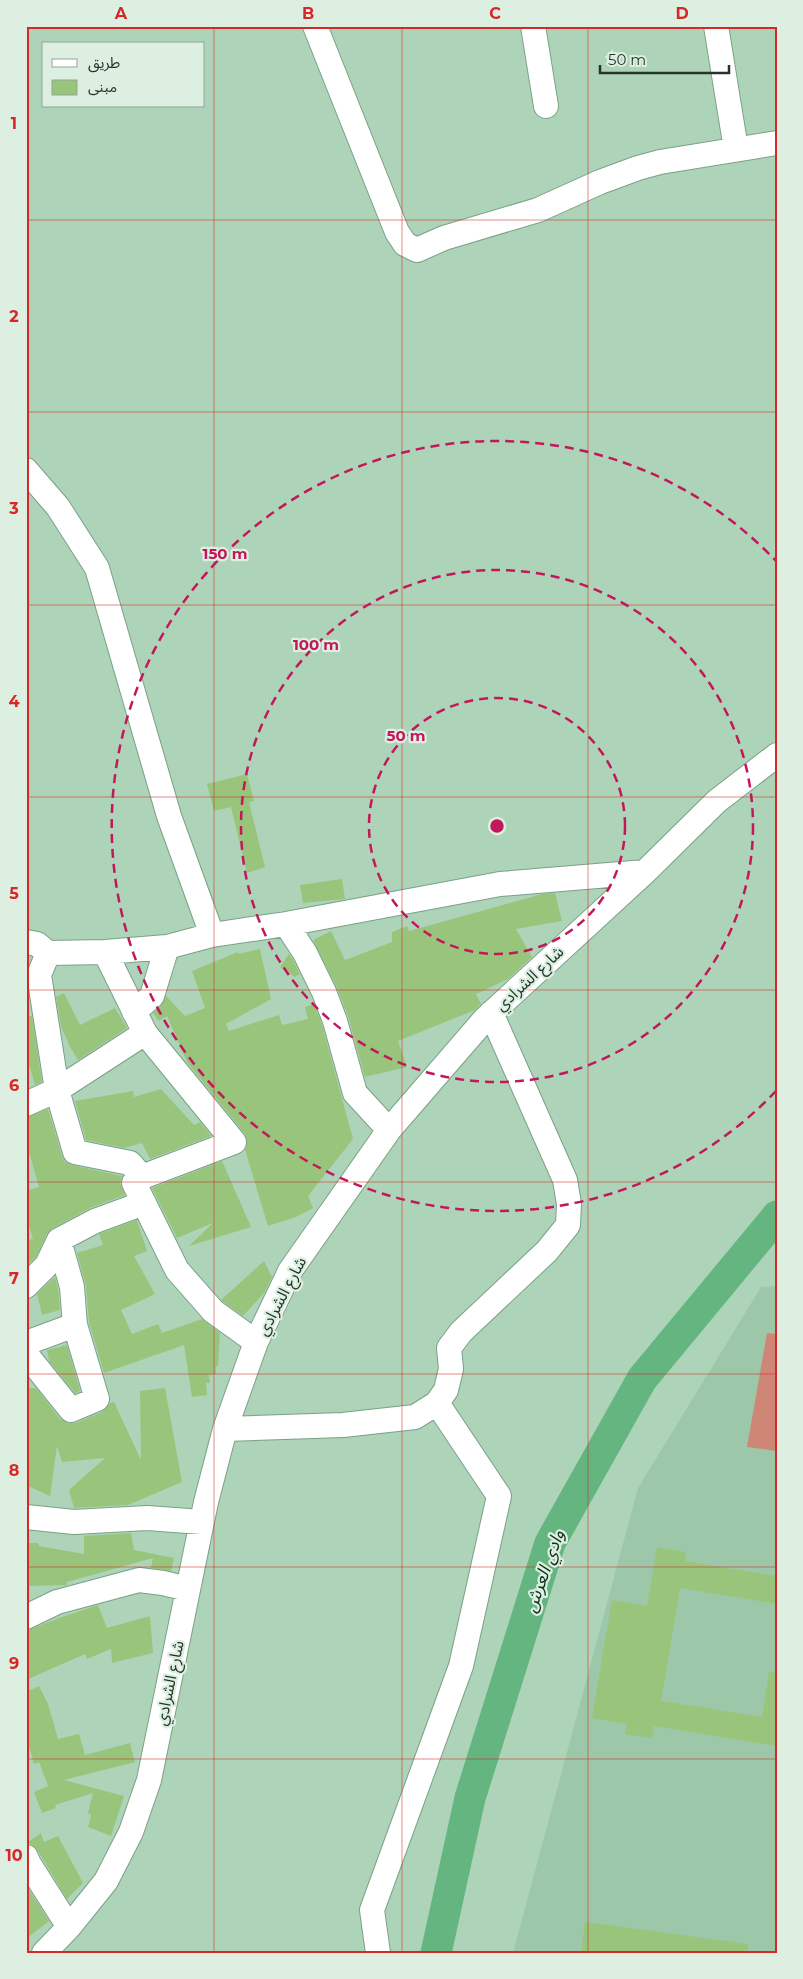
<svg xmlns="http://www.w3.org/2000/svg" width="803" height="1979" viewBox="0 0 803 1979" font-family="Montserrat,'Noto Sans Arabic',sans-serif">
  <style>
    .built { fill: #9cc8a9 }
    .green { fill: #ce8675 }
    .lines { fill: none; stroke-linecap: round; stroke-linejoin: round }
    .river { stroke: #64b580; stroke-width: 31 }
    .building { fill: #98c57b }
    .minor-casing { stroke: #7ba086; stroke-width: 26 }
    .minor { stroke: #fff; stroke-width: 24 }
    .grid { fill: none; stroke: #d62828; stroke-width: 1; stroke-opacity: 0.55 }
    .ring { fill: none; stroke: #c2185b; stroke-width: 2.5; stroke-dasharray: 9 6 }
    .labels { text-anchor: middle; stroke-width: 4.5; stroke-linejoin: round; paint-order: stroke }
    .street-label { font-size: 16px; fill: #26352b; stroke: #dcefe1 }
    .water-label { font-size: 18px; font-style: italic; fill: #0e311c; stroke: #dcefe1 }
    .centre { fill: #c2185b; stroke: #dcefe1; stroke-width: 2.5 }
    .ring-label { font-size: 15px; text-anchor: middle; font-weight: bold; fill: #c2185b; stroke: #dcefe1; stroke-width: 4.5; stroke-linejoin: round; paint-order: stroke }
    .neatline { fill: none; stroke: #d62828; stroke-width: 2 }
    .grid-label { font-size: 16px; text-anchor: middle; font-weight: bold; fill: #d62828 }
  </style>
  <rect width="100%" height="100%" fill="#add4b8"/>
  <!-- built -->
  <path class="built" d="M777,1286V1953H513L638,1488L761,1287Z"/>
  <!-- green -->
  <path class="green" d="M767,1333L777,1334V1451L747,1447Z"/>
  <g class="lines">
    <!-- river -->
    <path class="river" d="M436,1953L470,1798L550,1543L642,1379L777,1216"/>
  </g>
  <!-- building -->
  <path class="building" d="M247,774L254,801L249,802L265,867L247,873L231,807L214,811L207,784Z
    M342,879L345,899L303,903L300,885Z
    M555,893L562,921L516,929L532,957L508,979L476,994L481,1004L475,1010L398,1041L407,1067L365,1077L348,1016L336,986L313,940L331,931L345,960L392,942V932L407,926L409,931L542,894Z
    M260,949L271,999L226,1024L229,1031L279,1015L282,1025L308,1019L305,1007L314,1004L322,1025L353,1139L308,1196L313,1208L296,1217L268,1226L245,1150L247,1140L245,1134L187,1062L167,1016L159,1021L153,1013L161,1006L166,996L185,1016L205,1008L192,971L238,952V954Z
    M289,954L293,960L301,976L300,974L295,977L280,967Z
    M64,993L80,1025L115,1008L127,1028L78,1060L70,1047L61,1026L56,997Z
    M32,1016L42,1082L35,1085L26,1054V1017Z
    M161,1089L194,1125L200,1122L211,1136L150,1159L142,1143L124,1148L86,1140L75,1101L133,1091L134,1097Z
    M48,1109L62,1156L65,1162L72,1165L122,1176L120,1183L125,1195L90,1208L53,1228L47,1234L36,1257L26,1266V1240L33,1239L26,1214V1191L39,1187L26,1141V1117Z
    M222,1161L251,1227L189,1246L213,1223L177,1238L152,1188Z
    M137,1220L147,1251L134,1256L155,1294L121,1310L132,1334L158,1324L162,1333L202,1319L220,1333L218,1366H216V1374L209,1375L210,1383H206L207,1395L192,1397L184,1345L104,1373L89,1322L86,1286L77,1253L103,1245L99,1234Z
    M264,1261L272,1277L264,1293L243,1316L221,1300Z
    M55,1277L58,1289L60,1310L42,1315L37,1294Z
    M67,1345L80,1391L75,1393L49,1361L47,1350Z
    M26,1388H36L60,1419L68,1423H76L102,1412L110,1403L114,1402L141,1460L140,1391L165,1388L182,1482L128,1505L74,1508L69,1490L105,1458L62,1462L57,1446L50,1496L26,1485Z
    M131,1533L134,1550L174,1558L171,1571L151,1568L153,1558L67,1582V1585L26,1586V1543H38L39,1546L84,1554V1536Z
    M657,1547L686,1552L685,1561L777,1576V1604L680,1588L661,1701L762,1717L769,1672H777V1746L654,1726L652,1738L625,1734L627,1724L592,1718L612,1600L647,1606Z
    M98,1605L107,1628L150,1616L153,1653L112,1663L111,1649L87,1659L85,1654L26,1680V1631L59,1618Z
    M39,1686L48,1704L58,1739L79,1734L85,1755L130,1743L135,1762L64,1780L124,1796L111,1836L88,1827L91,1815L88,1813L93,1793L55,1805L56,1808L42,1813L34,1792L48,1786L39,1762L34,1764L26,1736V1692Z
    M41,1833L44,1842L58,1836L83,1883L67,1899L38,1851L28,1842Z
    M26,1885L49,1921L26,1939Z
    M585,1922L748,1944V1953H581Z"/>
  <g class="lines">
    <defs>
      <path id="minor" d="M315,26L397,232L405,244L417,250L444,238L538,210L600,182L638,168L660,162L777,143
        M533,26L546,106
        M716,26L736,149
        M26,470L58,507L97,568L169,816L212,935
        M286,924L305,953L324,992L335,1021L355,1093L389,1130
        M26,942L37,944L48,953L105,952L167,947L212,935L286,924L500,884L645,872
        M105,952L145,1033L234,1142L142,1177L134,1183L177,1270L213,1311L256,1342
        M48,953L39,975L57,1090L75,1152L130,1163L142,1177
        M134,1012L152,996L167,947
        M26,1104L57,1090L145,1033
        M26,1286L47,1265L59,1240L95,1221L144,1203
        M26,1343L75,1325
        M26,1354L71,1410L97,1399L75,1325L72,1287L59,1240
        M225,1429L343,1425L415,1417L437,1403L446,1390L451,1369L449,1348L461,1332L547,1251L568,1225L569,1204L565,1180L491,1013
        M26,1517L74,1522L147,1518L202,1522
        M26,1617L57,1602L139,1580L163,1583L188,1589
        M26,1857L29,1864L69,1927
        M44,1953L69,1927L106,1881L131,1832L149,1780L206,1502L225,1429L256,1342L290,1271L389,1130L485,1019L645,872L717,801L777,755
        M378,1953L372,1910L461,1666L499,1496L437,1403"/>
    </defs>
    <!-- minor casing -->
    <use href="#minor" class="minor-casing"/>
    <!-- minor -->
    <use href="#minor" class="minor"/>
  </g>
  <!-- grid -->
  <path class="grid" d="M214,26V1953M402,26V1953M588,26V1953M26,220H777M26,412H777M26,605H777M26,797H777M26,990H777M26,1182H777M26,1374H777M26,1567H777M26,1759H777"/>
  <!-- distance rings -->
  <g class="ring">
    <circle cx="497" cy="826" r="128"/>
    <circle cx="497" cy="826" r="256"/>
    <path d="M776 1091A385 385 0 1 1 776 561"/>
  </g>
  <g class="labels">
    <!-- street labels -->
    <g class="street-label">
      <text transform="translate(529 978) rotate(-43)" y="6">شارع الشرادي</text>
      <text transform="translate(281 1296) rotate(-62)" y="6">شارع الشرادي</text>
      <text transform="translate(169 1683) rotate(-78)" y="6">شارع الشرادي</text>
    </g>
    <!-- water labels -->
    <g class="water-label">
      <text transform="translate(544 1571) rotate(-70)" y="6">وادي العرش</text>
    </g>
  </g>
  <circle cx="497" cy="826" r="8" class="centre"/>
  <g class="ring-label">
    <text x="225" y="559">150 m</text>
    <text x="316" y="650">100 m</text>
    <text x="406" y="741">50 m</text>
  </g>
  <!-- border -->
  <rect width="803" height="1979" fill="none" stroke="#dcefe1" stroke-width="55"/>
  <!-- legend -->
  <rect x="42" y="42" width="162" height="65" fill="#dcefe1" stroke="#93a598"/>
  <rect x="52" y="59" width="25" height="8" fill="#ffffff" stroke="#93a598"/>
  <text x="88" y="68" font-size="15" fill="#26352b">طريق</text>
  <rect x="52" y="80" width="25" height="15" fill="#98c57b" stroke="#93a598"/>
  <text x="88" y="92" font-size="15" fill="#26352b">مبنى</text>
  <!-- scale -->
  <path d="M600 65v8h129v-8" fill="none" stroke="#26352b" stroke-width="2.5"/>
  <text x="608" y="65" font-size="15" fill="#26352b" stroke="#dcefe1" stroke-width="4" paint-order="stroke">50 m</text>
  <rect x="28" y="28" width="748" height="1924" class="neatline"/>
  <g class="grid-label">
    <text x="121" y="19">A</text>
    <text x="308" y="19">B</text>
    <text x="495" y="19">C</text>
    <text x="682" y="19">D</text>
    <text x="14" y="129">1</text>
    <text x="14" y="322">2</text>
    <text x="14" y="514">3</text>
    <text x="14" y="707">4</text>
    <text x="14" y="899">5</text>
    <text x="14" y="1091">6</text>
    <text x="14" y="1284">7</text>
    <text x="14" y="1476">8</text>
    <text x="14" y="1669">9</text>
    <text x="14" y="1861">10</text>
  </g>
</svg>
